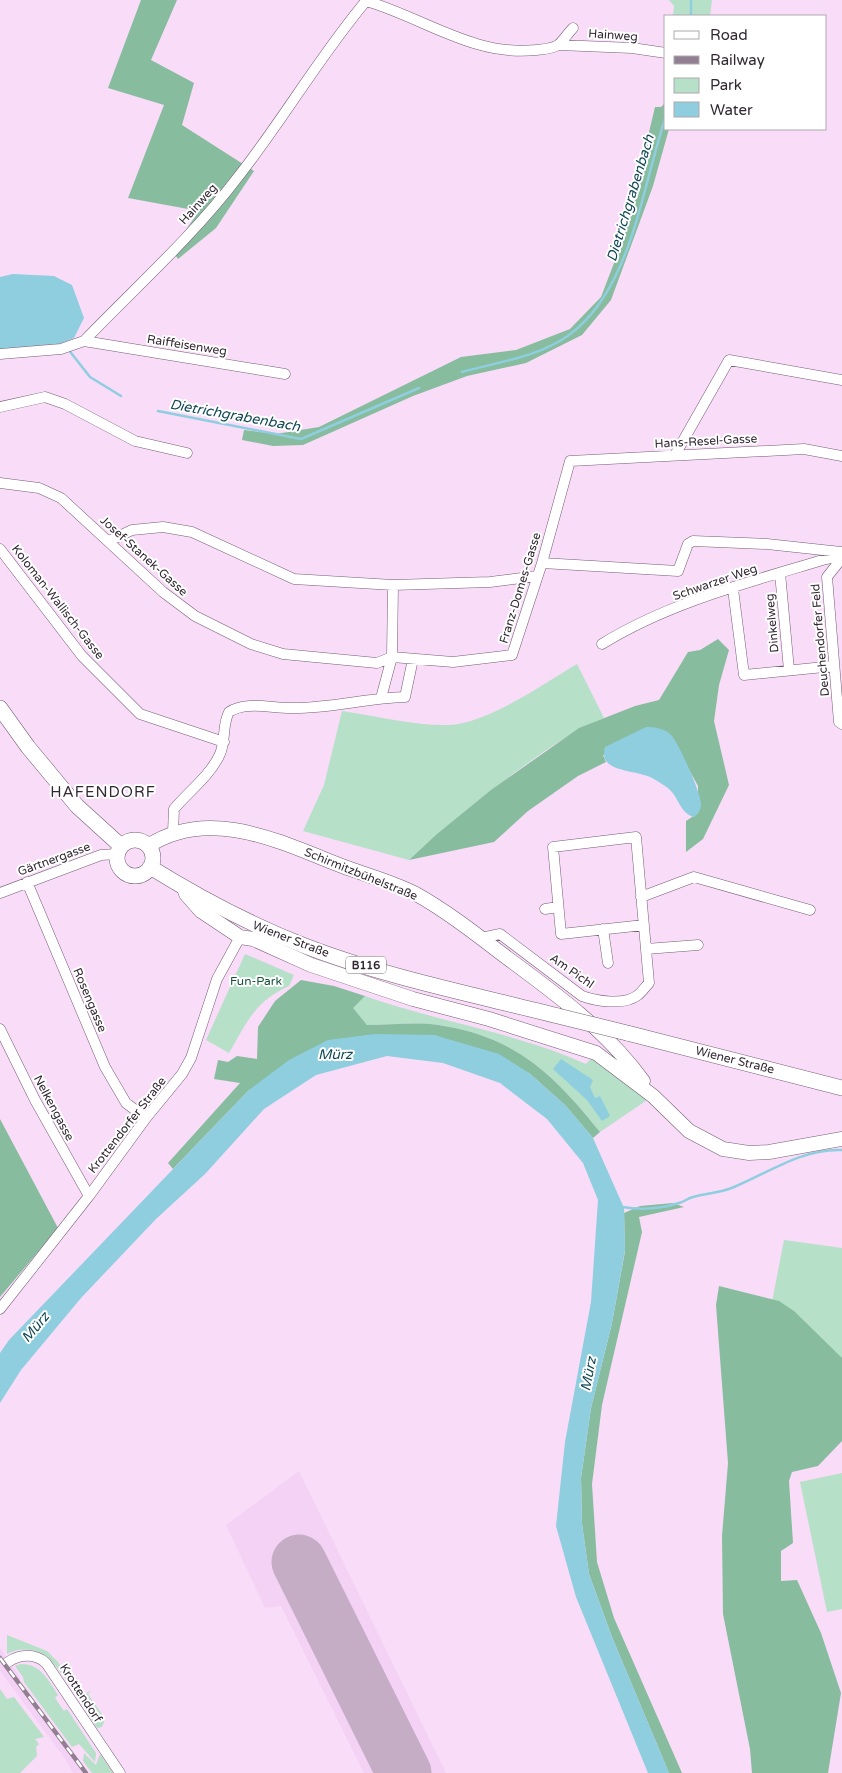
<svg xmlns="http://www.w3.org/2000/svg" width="842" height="1773" viewBox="0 0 842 1773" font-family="'Varela Round',sans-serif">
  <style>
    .built { fill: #f4d2f5 }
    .green { fill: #b6e0c8 }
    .forest { fill: #88bc9f }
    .water { fill: #8ecedf }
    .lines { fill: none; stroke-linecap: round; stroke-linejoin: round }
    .stream { stroke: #8ecedf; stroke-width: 2.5 }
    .runway { stroke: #c5aec5; stroke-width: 55 }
    .street-casing { stroke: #755d76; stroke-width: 11 }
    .secondary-casing { stroke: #755d76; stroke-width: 15 }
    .primary-casing { stroke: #755d76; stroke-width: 16 }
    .street { stroke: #fff; stroke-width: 10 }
    .secondary { stroke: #fff; stroke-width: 14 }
    .primary { stroke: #fff; stroke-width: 15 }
    .rail-casing { stroke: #927f92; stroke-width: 4.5 }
    .rail { stroke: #fff; stroke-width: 2.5; stroke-dasharray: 8; stroke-linecap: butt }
    .primary-bridge-casing { stroke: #755d76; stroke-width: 16; stroke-linecap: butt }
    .primary-bridge { stroke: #fff; stroke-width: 15 }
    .labels { text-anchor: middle; stroke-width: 4; stroke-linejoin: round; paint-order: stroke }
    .shield { fill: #fff; stroke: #706870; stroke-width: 1 }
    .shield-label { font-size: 11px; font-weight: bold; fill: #322832 }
    .street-label { font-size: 12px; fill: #322832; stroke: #fff }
    .park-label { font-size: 12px; fill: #135337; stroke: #fff }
    .water-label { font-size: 14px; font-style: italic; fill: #104955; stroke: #fff }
    .quarter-label { font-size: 15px; letter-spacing: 1px; fill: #322832; stroke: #fff }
  </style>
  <rect width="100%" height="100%" fill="#f8dcf8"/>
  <!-- built -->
  <path class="built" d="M299,1471L446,1773H364L281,1606L265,1608L226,1525Z
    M0,1648L21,1679L19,1680L88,1773H73L66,1760L0,1671Z"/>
  <!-- green -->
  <path class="green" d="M669,0H712L710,16H673L674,6Z
    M577,664L604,718C569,732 540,754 510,776C475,803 441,830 409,860L303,831L324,785L342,711C377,716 413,726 449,725C487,724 543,684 577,664Z
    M245,954L294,975L289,986C255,1001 247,1022 229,1053L206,1040Z
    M365,996C438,1022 515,1032 586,1064L596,1053L653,1096L600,1132C555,1076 517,1038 444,1026C420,1021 391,1025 367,1025L352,1008Z
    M784,1240L842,1248V1364L772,1302Z
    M842,1473V1609L827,1612L800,1482Z
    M7,1635L47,1651L58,1662L82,1695L91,1691L88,1694L105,1719L102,1727L97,1728C85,1711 60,1665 44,1655C33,1648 18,1648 7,1654Z
    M21,1664C41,1664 48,1680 58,1695L55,1698L64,1711L67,1709L96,1753L95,1762L79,1744L72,1747L24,1682L23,1677L15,1666Z
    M0,1689L7,1699L14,1697L44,1737L35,1739L39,1744L36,1747L37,1756L20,1773H0Z
    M84,1753L96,1765L100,1754L113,1773H92L83,1761Z"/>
  <!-- forest -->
  <path class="forest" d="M141,0H177L151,60L194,83L182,125L254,171L216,228L178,259L172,250L199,211L128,198L164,105L108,88Z
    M666,102V129H669L653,186L611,300L582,335L526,363L467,376L413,396L303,445L273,446L242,440L244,430L276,434L319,427L461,357L516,350L570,329L601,297L624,237L655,107H661Z
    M718,639L729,650L719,685L714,721L729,785L703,839L686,852V821L698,813V786L680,753L603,755L606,762L578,776L528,811L494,842L409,860L437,834L491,790L579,728L635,706L659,700L688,652L700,650Z
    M301,980L334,986L365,996L353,1008L367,1025C392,1025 420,1021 444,1026C517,1038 555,1076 600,1132L593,1138L565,1105L529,1073L434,1035L249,1090L173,1169L168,1163L240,1083L214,1079L218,1060L228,1062L237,1056L257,1059L258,1027L275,1001Z
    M0,1119L58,1228L0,1297Z
    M673,1203L684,1207L639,1217L642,1232L602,1405L592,1484L597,1562L614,1618L682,1773H669L612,1637L589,1574L582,1524L581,1478L591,1408L612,1323L625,1251L624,1213L640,1206Z
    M719,1286L779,1301L794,1311L842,1358V1441L818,1466L792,1472L789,1481L793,1543L781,1551V1581L797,1580L821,1633L841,1693L828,1773H752L750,1749L723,1614L722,1536L728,1463L716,1305Z"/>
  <!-- water -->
  <path class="water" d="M13,274L54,276L72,285L84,318L74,338L57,345L0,350V277Z
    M646,727C654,727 662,728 669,733C677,738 701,793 701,804C701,810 698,814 694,817C680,813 679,798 669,789C664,785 658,781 652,778C635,769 597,773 605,747Z
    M375,1034L434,1035L499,1054L529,1073L565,1105L593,1138L624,1208L625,1250L612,1323L591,1408L581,1478L582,1524L589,1574L612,1637L669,1773H648L576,1597L556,1526L565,1442L591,1302L598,1200L583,1163L547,1119L500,1083L443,1063L387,1056L316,1075L264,1109L205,1174L156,1219L81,1298L21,1370L0,1403V1353L9,1340L249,1090L289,1060L328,1040Z
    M561,1059L593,1080L590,1087L595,1098L600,1096L610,1116L602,1121L587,1100L553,1069Z"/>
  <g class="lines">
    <!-- stream -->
    <path class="stream" d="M691,16V0
      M68,349L90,377L121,396
      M462,372C498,362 539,357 569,335C632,289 642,186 666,116
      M158,411L301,439L419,388
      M622,1207C641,1210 660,1209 679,1203C684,1202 688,1198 693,1197C707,1193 721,1193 734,1187C768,1173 803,1148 842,1150"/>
    <!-- runway -->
    <path class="runway" d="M299,1562L404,1773"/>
    <defs>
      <path id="street" d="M559,45L632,48L666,53
        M84,341L285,374
        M0,354L61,349L84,341C136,287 193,236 238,177C283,120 319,57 366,1C422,17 474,57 536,50C543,49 552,49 558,45C563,41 568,33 573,28
        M0,407L45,397L65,404L135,441L187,453
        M675,455L729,360L842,380
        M0,483L39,488L61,498L163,592L195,616L251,644L283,654L377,663L392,657L453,662L512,655L542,563L570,461L804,449L842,456
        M109,541L132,530L163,527L192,532L294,579L393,585L490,582L537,576
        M0,549L82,656L140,714L224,742
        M842,558L827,577L839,722L842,724
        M542,563L678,571L688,544L693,541L767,544L841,552
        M780,573L789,670
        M733,589L744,675L834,666
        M602,644C670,602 750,582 826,559L840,556
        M381,698L392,657L393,585
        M173,832L174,809C189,791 210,776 220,754C226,740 222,725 229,712C245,701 271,708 290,708C329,709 366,698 405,697L413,659
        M27,882L105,1067L126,1103L146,1118
        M0,893L101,855L117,854
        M641,897L694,877L810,910
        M545,909L558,907
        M603,929L608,963
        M481,938L500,934L582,996C596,1001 624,1006 638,995C642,992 645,987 649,983L636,837L553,847L561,934L644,925
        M646,949L698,945
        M0,1029L35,1100L89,1196
        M0,1309L89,1196L146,1118L182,1074L191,1058L217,979L240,937
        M8,1662C20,1654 35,1653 46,1663L120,1773"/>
      <path id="secondary" d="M148,846C210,806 280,842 342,866C366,875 393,882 416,894C448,912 477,935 506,957C555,993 607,1031 643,1081
        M184,888L186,894L201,911L240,937L253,939L311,965L413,999L489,1019L596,1053L653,1096L689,1131L723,1149L749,1153L769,1152L842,1139"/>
      <path id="primary" d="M0,708L28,747L77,806L121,846
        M117 858a18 18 0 1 1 36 0a18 18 0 1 1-36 0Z
        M150,867C200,898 251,925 305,946C385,977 475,995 558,1016
        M627,1033L842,1088"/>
    </defs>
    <!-- street casing -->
    <use href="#street" class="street-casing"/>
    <!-- secondary casing -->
    <use href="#secondary" class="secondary-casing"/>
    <!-- primary casing -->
    <use href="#primary" class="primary-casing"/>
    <!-- street -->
    <use href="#street" class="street"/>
    <!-- secondary -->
    <use href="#secondary" class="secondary"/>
    <!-- primary -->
    <use href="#primary" class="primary"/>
    <defs>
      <path id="rail" d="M0,1658L86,1773"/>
    </defs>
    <!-- rail casing -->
    <use href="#rail" class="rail-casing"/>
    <!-- rail -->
    <use href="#rail" class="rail"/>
    <defs>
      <path id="primary-bridge" d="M558,1016L627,1033"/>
    </defs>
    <!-- primary-bridge casing -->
    <use href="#primary-bridge" class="primary-bridge-casing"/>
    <!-- primary-bridge -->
    <use href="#primary-bridge" class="primary-bridge"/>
  </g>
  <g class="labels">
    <!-- shield labels -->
    <rect class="shield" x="346" y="956.5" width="40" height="17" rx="4"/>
    <g class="shield-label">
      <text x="366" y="969">B116</text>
    </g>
    <!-- street labels -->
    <g class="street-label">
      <text transform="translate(613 35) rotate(4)" y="4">Hainweg</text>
      <text transform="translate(198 204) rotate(-48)" y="4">Hainweg</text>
      <text transform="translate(187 345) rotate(9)" y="4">Raiffeisenweg</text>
      <text transform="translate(706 441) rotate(-3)" y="4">Hans-Resel-Gasse</text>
      <text transform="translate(144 556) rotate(42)" y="4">Josef-Stanek-Gasse</text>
      <text transform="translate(715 582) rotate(-19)" y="4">Schwarzer Weg</text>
      <text transform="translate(520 588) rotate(-73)" y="4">Franz-Domes-Gasse</text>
      <text transform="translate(58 602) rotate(52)" y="4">Koloman-Wallisch-Gasse</text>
      <text transform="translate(772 623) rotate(-95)" y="4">Dinkelweg</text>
      <text transform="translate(820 640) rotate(-95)" y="4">Deuchendorfer Feld</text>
      <text transform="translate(54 859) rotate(-20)" y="4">Gärtnergasse</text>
      <text transform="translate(361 874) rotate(22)" y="4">Schirmitzbühelstraße</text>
      <text transform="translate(291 939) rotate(21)" y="4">Wiener Straße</text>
      <text transform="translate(572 971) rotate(35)" y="4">Am Pichl</text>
      <text transform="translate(90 1000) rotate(67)" y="4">Rosengasse</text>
      <text transform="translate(735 1060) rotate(14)" y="4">Wiener Straße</text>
      <text transform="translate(54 1108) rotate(62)" y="4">Nelkengasse</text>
      <text transform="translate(127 1125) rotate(-52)" y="4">Krottendorfer Straße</text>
      <text transform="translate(81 1693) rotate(57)" y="4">Krottendorf</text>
    </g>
    <!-- park labels -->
    <g class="park-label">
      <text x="256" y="985">Fun-Park</text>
    </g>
    <!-- water labels -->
    <g class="water-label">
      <text transform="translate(630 198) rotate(-73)" y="5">Dietrichgrabenbach</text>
      <text transform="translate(235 415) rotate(10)" y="5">Dietrichgrabenbach</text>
      <text x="335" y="1059">Mürz</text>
      <text transform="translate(35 1327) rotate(-50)" y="5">Mürz</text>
      <text transform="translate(588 1374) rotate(-79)" y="5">Mürz</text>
    </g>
    <!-- quarter labels -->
    <g class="quarter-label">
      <text x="103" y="797">HAFENDORF</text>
    </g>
  </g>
  <!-- legend -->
  <rect x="664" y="15" width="162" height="115" fill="#ffffff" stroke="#ada9ad"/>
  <rect x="674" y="31" width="25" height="8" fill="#ffffff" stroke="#ada9ad"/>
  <text x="710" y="40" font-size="15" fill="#322832">Road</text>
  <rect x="674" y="56" width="25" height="8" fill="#927f92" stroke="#ada9ad"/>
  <text x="710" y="65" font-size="15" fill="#322832">Railway</text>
  <rect x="674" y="78" width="25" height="15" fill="#b6e0c8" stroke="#ada9ad"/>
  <text x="710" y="90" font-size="15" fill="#322832">Park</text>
  <rect x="674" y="102" width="25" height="15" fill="#8ecedf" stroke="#ada9ad"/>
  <text x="710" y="115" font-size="15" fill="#322832">Water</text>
</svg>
